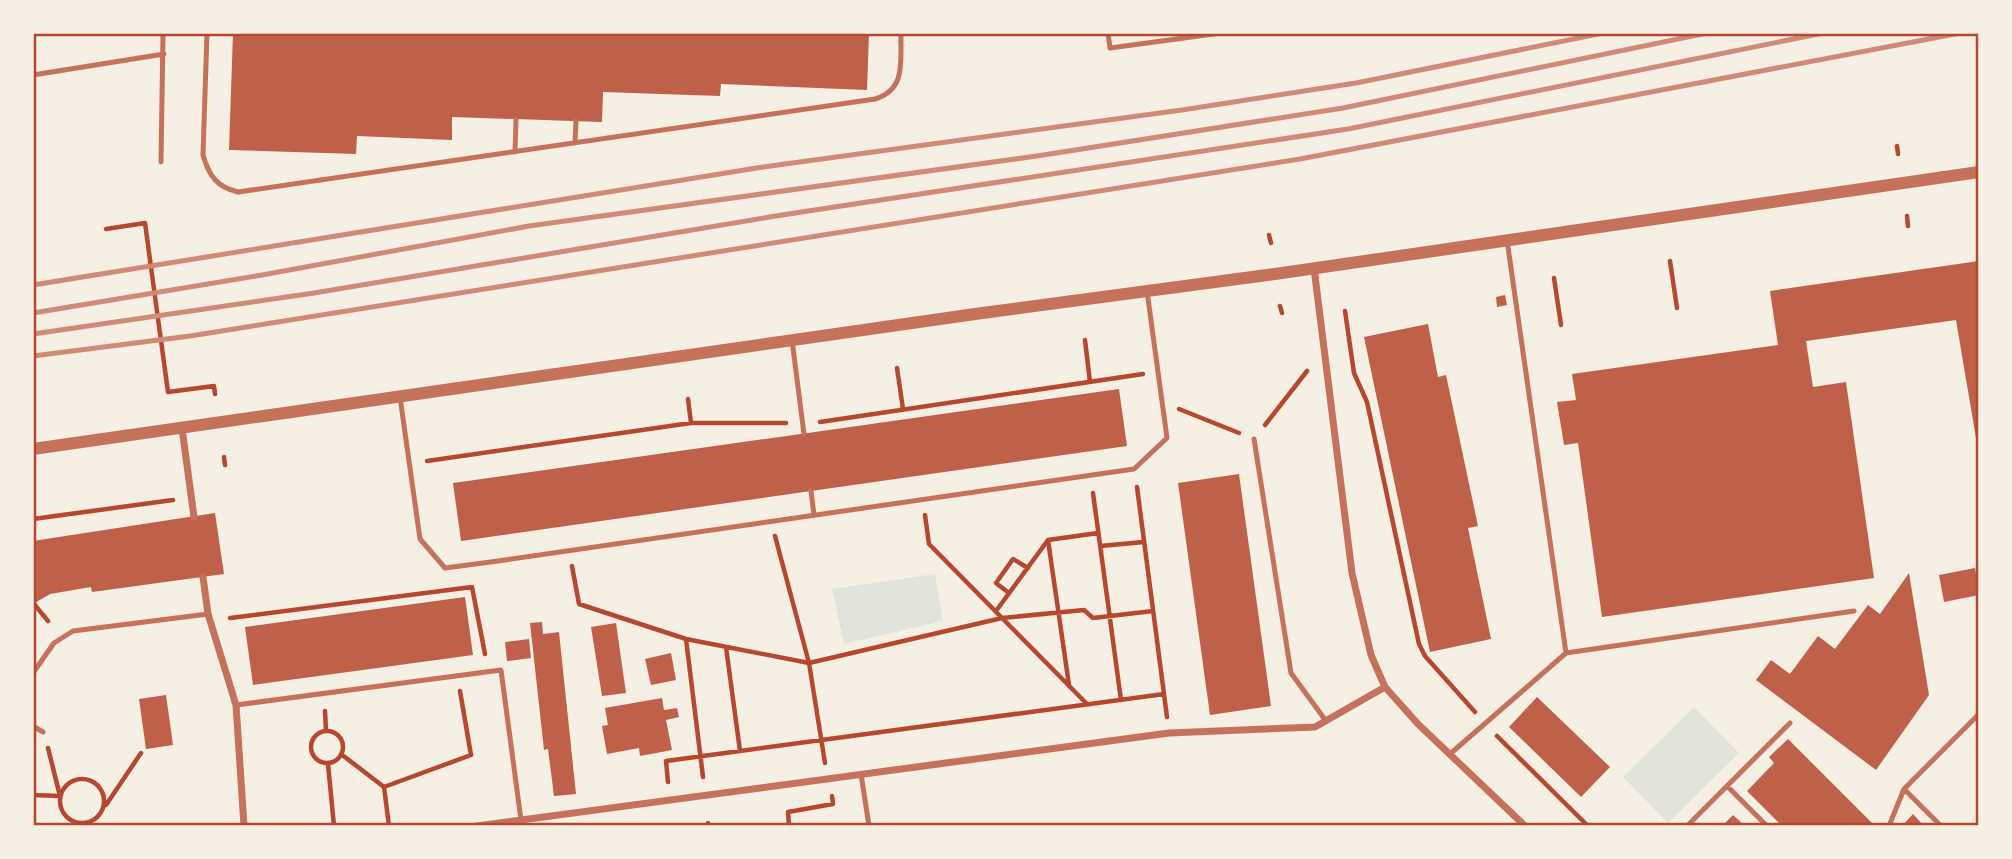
<svg xmlns="http://www.w3.org/2000/svg" width="2012" height="859" viewBox="0 0 2012 859" font-family="'Open Sans',sans-serif">
  <style>
    .green { fill: #e2e4dc }
    .building { fill: #bf614a }
    .lines { fill: none; stroke-linecap: round; stroke-linejoin: round }
    .path { stroke: #b5482f; stroke-width: 4.5 }
    .service { stroke: #c5725c; stroke-width: 5 }
    .minor { stroke: #c5725c; stroke-width: 7 }
    .tertiary { stroke: #c5725c; stroke-width: 12 }
    .rail { stroke: #cf8b77; stroke-width: 5 }
    .neatline { fill: none; stroke: #b5482f; stroke-width: 2.5 }
  </style>
  <rect width="100%" height="100%" fill="#f6efe4"/>
  <!-- green -->
  <path class="green" d="M935,574L943,621L844,644L832,589Z
    M1694,707L1739,753L1668,823L1623,777Z"/>
  <!-- building -->
  <path class="building" d="M233,33H869L867,90L721,84L720,96L603,92L602,122L452,117V140L357,136L356,154L229,150Z
    M1979,261V456L1956,320L1806,341L1813,387L1846,382L1874,578L1602,617L1578,443L1564,445L1557,402L1576,400L1572,374L1778,345L1770,291Z
    M1505,295L1507,305L1497,307L1496,297Z
    M1428,324L1438,377L1446,375L1478,526L1468,528L1491,639L1430,652L1364,337Z
    M1119,389L1127,446L461,541L453,483Z
    M1239,474L1271,706L1210,715L1178,483Z
    M215,513L224,574L92,592L91,587L50,594L33,604V541Z
    M1975,568L1979,595L1944,602L1939,575Z
    M1909,573L1929,695L1876,770L1756,680L1771,660L1790,674L1818,636L1835,649L1868,605L1880,614Z
    M465,597L473,655L253,685L245,627Z
    M542,622L543,634L559,632L576,794L554,796L548,749L544,750L530,623Z
    M616,623L626,693L602,696L591,627Z
    M529,639L531,658L507,661L505,642Z
    M671,653L676,680L651,685L645,659Z
    M166,695L173,745L146,749L139,699Z
    M1537,697L1610,767L1581,797L1509,727Z
    M662,698L664,710L677,708L679,717L666,720L672,750L640,756L639,748L607,754L602,726L608,725L605,708Z
    M1788,739L1875,826H1782L1747,791L1774,763L1769,757Z
    M1913,814L1924,826H1902Z
    M1733,815L1745,826H1722Z"/>
  <g class="lines">
    <!-- path -->
    <path class="path" d="M1897,146L1898,154
      M1907,216L1908,226
      M106,229L145,223L168,392L214,386L215,394
      M1269,235L1271,243
      M1670,261L1677,308
      M1554,278L1561,325
      M1280,306L1282,313
      M1345,311L1354,373L1367,402L1419,644L1425,656L1475,712
      M1085,340L1090,382
      M897,368L903,409
      M688,399L691,423
      M1179,409L1239,433
      M820,422L1143,374
      M1265,425L1307,371
      M224,457L225,465
      M427,461L691,423H786
      M1137,487L1167,717
      M1093,493L1121,700
      M925,515L929,544L1087,704
      M33,519L173,500
      M775,536L809,663L825,763
      M1048,540L1069,685
      M1100,546L1144,542
      M572,566L579,604L686,639L809,663L1002,618L1084,610L1093,618L1153,611
      M472,587L485,654
      M1009,593L996,583L1013,559L1028,568
      M34,604L48,621
      M996,611L1048,540L1098,533
      M230,618L472,587
      M686,639L703,777
      M726,647L740,751
      M325,711L326,731
      M311 747a16 16 0 1 1 32 0a16 16 0 1 1-32 0Z
      M1497,736L1588,826
      M341,754L384,787L389,826
      M328,764L334,826
      M60 801a22 22 0 1 1 44 0a22 22 0 1 1-44 0Z
      M668,782L666,761L1164,694
      M384,787L471,755L460,691
      M33,795L60,796L48,748
      M106,805L141,753
      M708,823V826
      M789,826L788,812L833,804L832,796"/>
    <!-- service -->
    <path class="service" d="M207,33L203,155C209,176 217,187 238,192L875,99C907,89 900,61 901,33
      M1108,33L1110,48L1221,33
      M33,75L164,54
      M575,143L576,121
      M515,152L516,119
      M161,162L163,33
      M1507,240L1566,653L1854,611
      M792,340L804,434
      M400,397L420,539L445,568L498,561L1134,469L1167,438L1147,291
      M1254,439L1291,673L1326,721
      M811,491L814,515
      M33,673L54,643L73,631L208,614
      M236,705L501,670L521,820
      M33,726L43,732
      M1450,754L1566,653
      M861,774L869,826
      M1727,786L1767,826
      M1904,789L1941,826
      M1687,826L1790,723
      M1889,826L1904,789L1979,714"/>
    <!-- minor -->
    <path class="minor" d="M1314,268L1352,573L1371,655L1385,687L1418,724L1525,826
      M182,428L194,517
      M203,577L208,614L236,705L244,826
      M477,826L1169,733L1315,727L1385,687"/>
    <!-- tertiary -->
    <path class="tertiary" d="M33,449L975,314L1275,274L1979,172"/>
    <!-- rail -->
    <path class="rail" d="M33,285L763,167L1182,110L1356,83L1603,33
      M33,313L262,275L529,226L1037,156L1343,108L1707,33
      M33,334L314,293L782,215L1348,129L1823,33
      M33,356L190,336L1300,159L1960,33"/>
  </g>
  <!-- border -->
  <rect width="2012" height="859" fill="none" stroke="#f6efe4" stroke-width="70"/>
  <rect x="35" y="35" width="1942" height="789" class="neatline"/>
</svg>
